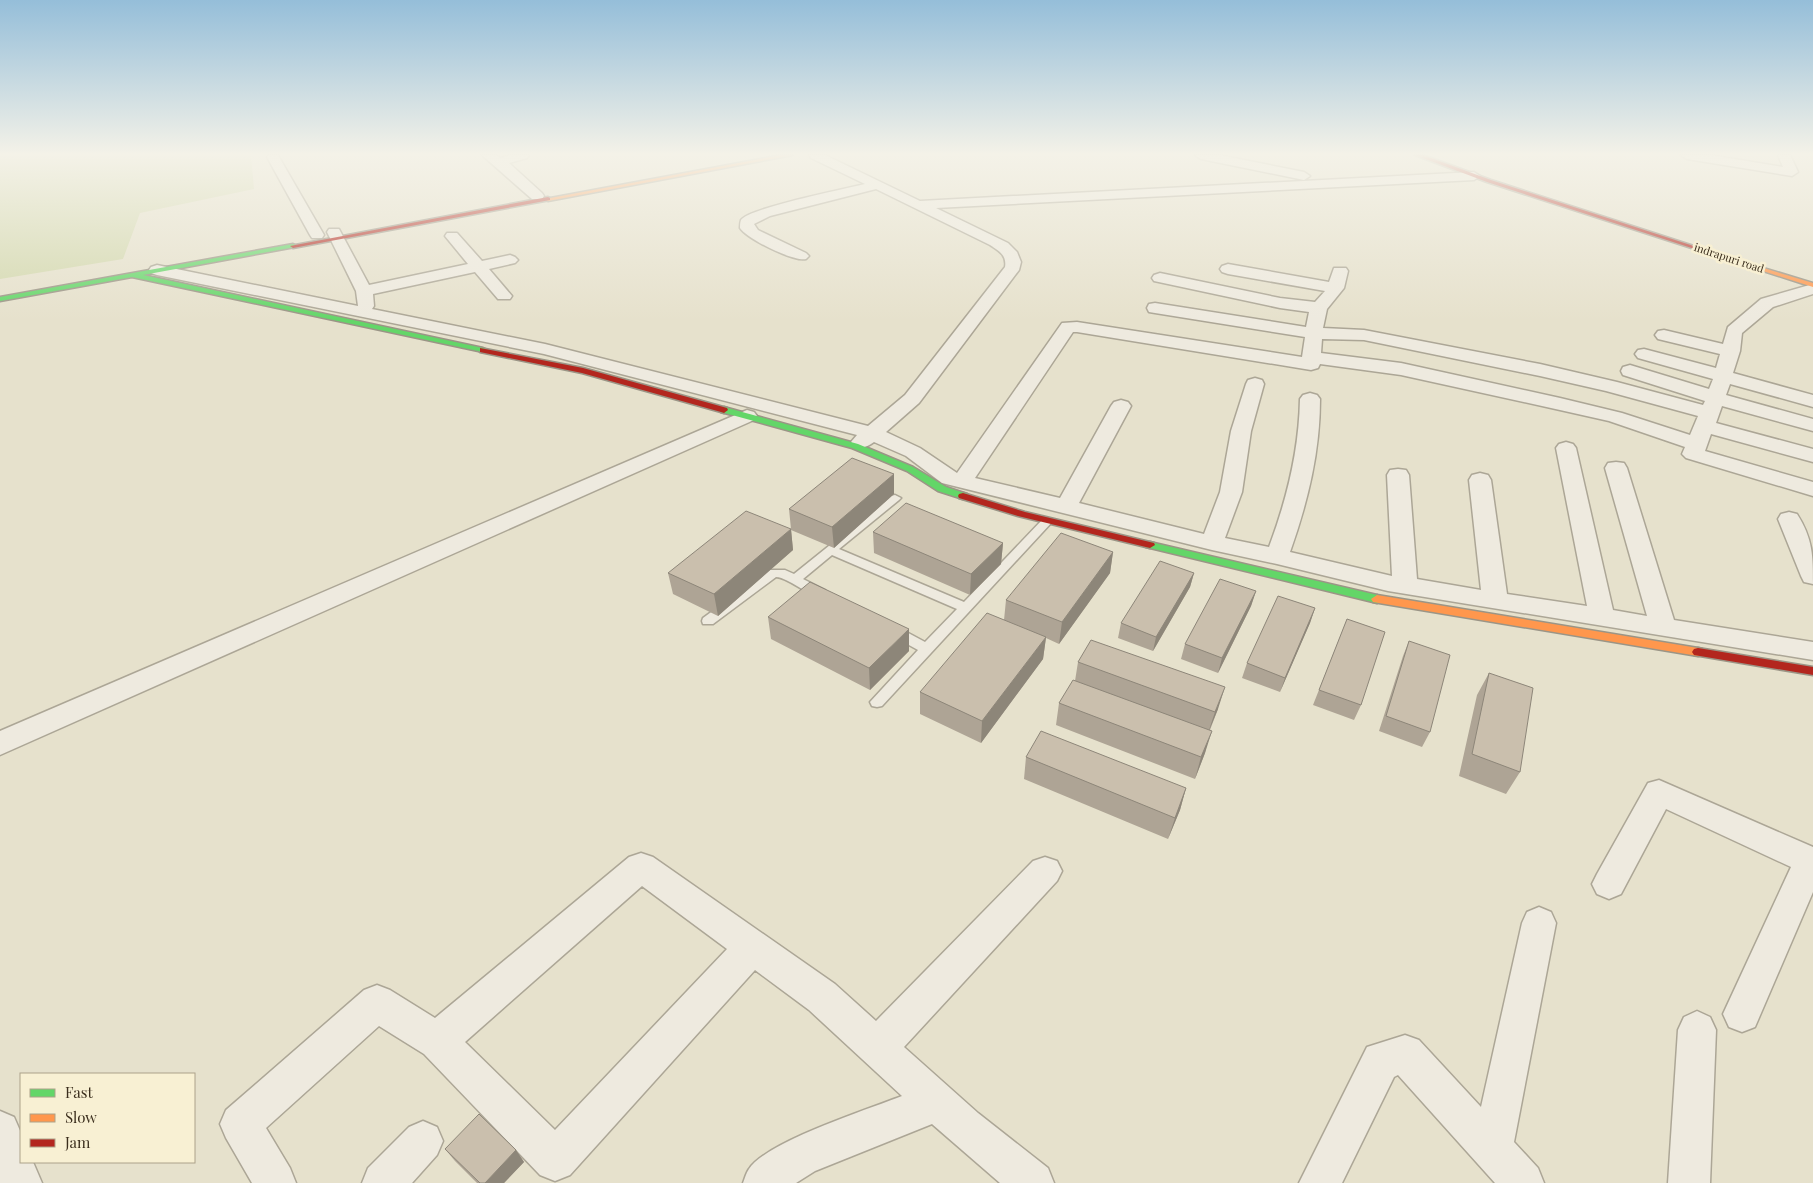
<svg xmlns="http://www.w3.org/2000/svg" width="1813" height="1183" viewBox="0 0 1813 1183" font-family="'Playfair Display',serif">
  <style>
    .green { fill: #d3d8ae }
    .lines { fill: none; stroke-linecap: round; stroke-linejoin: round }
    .lane-casing { stroke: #aca696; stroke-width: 3 }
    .street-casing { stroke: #aca696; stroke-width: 3 }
    .fast-casing { stroke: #9b9586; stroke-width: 3 }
    .slow-casing { stroke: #9b9586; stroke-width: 3 }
    .jam-casing { stroke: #9b9586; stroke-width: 3 }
    .lane { fill: #eeeadf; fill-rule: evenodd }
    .street { fill: #eeeadf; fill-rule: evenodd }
    .fast { fill: #63d668; fill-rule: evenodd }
    .slow { fill: #ff974d; fill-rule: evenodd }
    .jam { fill: #b3261e; fill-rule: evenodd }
    .wall { fill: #aea495 }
    .shaded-wall { fill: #8d8679 }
    .building { fill: #cabfad; stroke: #8d8679 }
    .labels { text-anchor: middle; stroke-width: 5; stroke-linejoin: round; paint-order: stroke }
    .far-street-label { font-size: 11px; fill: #3b2e1d; stroke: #f8f0d3 }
  </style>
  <rect width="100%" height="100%" fill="#e6e1cc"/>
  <!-- green -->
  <path class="green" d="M0,155H251L254,189L140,213L123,259L0,279Z"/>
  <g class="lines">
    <defs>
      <path id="lane" d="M895,495L901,498L899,500L839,549L964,602L1043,519L1047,518L1053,521L882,706L877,707L872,706L870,702L918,650L889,634L887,631L889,628H899L925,642L957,609L832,555L803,579L825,590L827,593L825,596C811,600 791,578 776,577L713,624H703L702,621L703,618L769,570H785L794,574L891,496Z"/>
      <path id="street" d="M268,155H278L279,157L324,235L322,238H312L310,235L267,157Z
        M482,155H496L501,158L510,155H529L527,158L509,163L542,193L544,196L542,199H532Z
        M809,155H825L920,201L1474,172L1480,176L1474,180L936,208L1008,243L1017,252L1021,262L1019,270L919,403L886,432L920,448L957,473L1062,323L1077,322L1302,357L1305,337L1155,313L1149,312L1147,308L1149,304L1155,303L1306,327L1309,312L1280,308L1154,281L1152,278L1154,275L1160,273L1280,298L1315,302L1325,291L1228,274L1222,272L1220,269L1222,266L1228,264L1329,282L1334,268H1346L1348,271L1344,288L1327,309L1323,328L1364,330L1540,364L1617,382L1703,405L1705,401L1623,375L1621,371L1623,367L1630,365L1709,389L1713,379L1638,358L1635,354L1638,350L1644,349L1716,368L1720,354L1658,339L1655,335L1658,331L1664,330L1723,344L1728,327L1761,299L1813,284V294L1773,307L1742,333L1740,351L1733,373L1813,395V407L1730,384L1726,395L1813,419V431L1722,406L1716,423L1813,449V462L1711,434L1705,451L1813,482V496L1686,458L1682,454L1685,447L1609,421L1560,410L1401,375L1320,364L1318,368L1311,370L1077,332H1073L975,478L1060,498L1111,406L1114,402L1121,400L1128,402L1131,406L1079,503L1204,534L1220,492L1231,431L1246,384L1248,380L1255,378L1262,380L1264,384L1251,431L1242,492L1225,538L1269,547C1287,499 1299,451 1300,399L1303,395L1310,393L1317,395L1320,399C1320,452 1308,501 1290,552L1392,576L1387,475L1390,470L1398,469L1406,470L1409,475L1417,579L1481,590L1469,480L1472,475L1480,473L1488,475L1491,480L1507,594L1587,606L1556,448L1559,444L1566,442L1573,444L1576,448L1613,610L1647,616L1605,468L1608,463L1616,462L1624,463L1627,468L1674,620L1813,642V660L1388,591L1277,564L1212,550L942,483L906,456L874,442C867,447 862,449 854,446L851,442L857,435L544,354L157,275L151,273L149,270L151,267L157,265L358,306L356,291L327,232L329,229H339L369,285L468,264L445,236L447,233H457L482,261L510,255L515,257L518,260L515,263L489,269L512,296L510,299H498L475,272L373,294L374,306L372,309L545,344L868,426L905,395L1005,267C1007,255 999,251 990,245L876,189L770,216L754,224L758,230L806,253L809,256L806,259C794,262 747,239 740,228C740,225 740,223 741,220C749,208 845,189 865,184L811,158ZM1322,339L1364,340L1540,376L1606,391L1698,416L1690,435L1622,413L1560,398L1401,363L1321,353Z
        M1195,155H1219L1304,172L1310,176L1304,180L1201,159Z
        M1681,155H1710L1783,167L1778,155H1790L1798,172L1792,176L1687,159Z
        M747,410L754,412L757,416L754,420L0,755V731Z
        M1789,512L1797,514C1813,539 1813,556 1813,584L1804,582L1801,576L1778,519L1781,514Z
        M1659,780L1813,847V892L1755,1027L1742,1032L1729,1027L1723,1014L1791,867L1666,809L1621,894L1609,899L1597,894L1592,884L1597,874L1648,783Z
        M641,853L653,857L835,984L876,1021L1033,861L1045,857L1057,861L1062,871L1057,881L904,1047L978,1113L1048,1168L1054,1183H1000L932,1124L815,1171L796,1183H743C745,1178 746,1173 749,1169C766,1142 869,1109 902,1096L809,1010L755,970L570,1175L555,1181L540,1175L424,1054L379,1026L266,1128L290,1168L296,1183H252L226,1138L220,1124L226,1110L364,990L377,985L390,990L435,1018L629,857ZM642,886L727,949L555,1130L465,1042Z
        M1539,907L1551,912L1556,923L1514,1142L1538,1168L1544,1183H1495L1398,1075L1394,1077L1342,1183H1299L1367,1047L1405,1035L1419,1040L1481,1107L1522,923L1527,912Z
        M1697,1011L1710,1017L1716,1030L1710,1183H1668L1678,1030L1684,1017Z
        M0,1111L14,1117L21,1133V1162H33L42,1183H0Z
        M423,1121L437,1127L443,1141L437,1155L412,1183H362L368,1168L409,1127Z"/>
      <path id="fast" d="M293,244L295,245V247L143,275L483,348L487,350L483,352L132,277L0,301V297Z
        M724,407L858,444L913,467L946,487L967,494L968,496L963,499L938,491L907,471L852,448L721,412L720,410Z
        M1150,542L1377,595L1383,599L1377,603L1146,547L1145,545L1146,543Z"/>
      <path id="slow" d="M781,155H793L548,201L545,199Z
        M1704,250L1813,283V287L1704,252Z
        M1377,595L1698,648L1702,649L1704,652L1702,655L1698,656L1373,602L1371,599Z"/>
      <path id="jam" d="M1415,155H1423L1491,180L1709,251L1704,252L1487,182Z
        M548,197L550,198V200L293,248L290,246Z
        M480,348L583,368L727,408L728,410L724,413L721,412L582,373L480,352Z
        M963,493L1025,512L1154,543L1155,545L1150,548L1018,516L959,498L958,496L959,494Z
        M1698,648L1813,667V675L1694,655L1692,652L1694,649Z"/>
    </defs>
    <!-- lane casing -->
    <use href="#lane" class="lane-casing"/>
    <!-- street casing -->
    <use href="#street" class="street-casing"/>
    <!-- fast casing -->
    <use href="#fast" class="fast-casing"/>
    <!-- slow casing -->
    <use href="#slow" class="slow-casing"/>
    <!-- jam casing -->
    <use href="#jam" class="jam-casing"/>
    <!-- lane -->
    <use href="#lane" class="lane"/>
    <!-- street -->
    <use href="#street" class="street"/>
    <!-- fast -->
    <use href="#fast" class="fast"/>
    <!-- slow -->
    <use href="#slow" class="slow"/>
    <!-- jam -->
    <use href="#jam" class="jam"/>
  </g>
  <!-- wall -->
  <path class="wall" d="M894,474V494L834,548L791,530L793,550L718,616L673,594L668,573L791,529L789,509Z
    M873,532L1003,543L1001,564L970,595L874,553Z
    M1113,552L1110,573L1059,644L1046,638L1043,659L981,743L920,714V692L1004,620L1006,600Z
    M1194,573L1190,587L1153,651L1118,638L1121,623Z
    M1256,591L1251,606L1218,673L1181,659L1185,644Z
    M1315,608L1310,623L1280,692L1242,678L1247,663Z
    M768,617L909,651L870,690L771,639Z
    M1347,619L1361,705L1354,720L1313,705Z
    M1409,641L1430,732L1422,747L1379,731L1403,656Z
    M1078,662L1218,709L1210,730L1205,753L1195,779L1056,725L1059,703L1075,681Z
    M1489,673L1520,772L1506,794L1459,776L1477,695Z
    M1026,757L1186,788L1180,810L1168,839L1024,779Z
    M445,1149L516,1150L524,1162L504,1183H477L455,1161Z"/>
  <!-- shaded-wall -->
  <path class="shaded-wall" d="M894,474V494L834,548L832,527Z
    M791,529L793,550L718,616L714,594Z
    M1003,543L1001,564L970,595L971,574Z
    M1113,552L1110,573L1059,644L1062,622Z
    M1194,573L1190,587L1153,651L1156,637Z
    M1256,591L1251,606L1218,673L1222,658Z
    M1315,608L1310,623L1280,692L1285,678Z
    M909,629V651L870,690L869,668Z
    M1046,637L1043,659L981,743L982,721Z
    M1225,687L1218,709L1208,733L1215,712Z
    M1212,731L1205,753L1195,779L1201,757Z
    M1186,788L1180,810L1168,839L1175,818Z
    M516,1150L524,1162L504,1183H485Z"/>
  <!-- building -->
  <path class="building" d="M852,458L894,474L832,527L789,509Z
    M906,503L1003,543L971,574L873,532Z
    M746,511L791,529L714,594L668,573Z
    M1061,533L1113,552L1062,622L1006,600Z
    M1160,561L1194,573L1156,637L1121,623Z
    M1220,579L1256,591L1222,658L1185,644Z
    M810,582L909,629L869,668L768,617Z
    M1278,596L1315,608L1285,678L1247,663Z
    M987,613L1046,637L982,721L920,692Z
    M1347,619L1385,632L1361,705L1319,690Z
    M1091,640L1225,687L1215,712L1078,662Z
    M1409,641L1450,655L1430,732L1386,716Z
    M1489,673L1533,688L1520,772L1472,754Z
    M1073,680L1212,731L1201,757L1059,703Z
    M1041,731L1186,788L1175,818L1026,757Z
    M479,1114L516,1150L485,1183H480L445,1149Z"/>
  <!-- sky -->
  <linearGradient id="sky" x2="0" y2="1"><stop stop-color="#95bed9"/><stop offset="0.48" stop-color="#f4f2e8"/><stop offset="1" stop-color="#f4f2e8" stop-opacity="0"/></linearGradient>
  <rect width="1813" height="321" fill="url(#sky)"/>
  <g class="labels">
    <!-- far-street labels -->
    <g class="far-street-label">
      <text transform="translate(1729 258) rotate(18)" y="4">indrapuri road</text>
    </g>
  </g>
  <!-- legend -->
  <rect x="20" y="1073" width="175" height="90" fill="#f8f0d3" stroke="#aca28a"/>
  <rect x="30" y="1089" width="25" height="8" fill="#63d668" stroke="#aca28a"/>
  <text x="65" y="1098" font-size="15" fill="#3b2e1d">Fast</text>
  <rect x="30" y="1114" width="25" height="8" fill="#ff974d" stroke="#aca28a"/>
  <text x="65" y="1123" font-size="15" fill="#3b2e1d">Slow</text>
  <rect x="30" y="1139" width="25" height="8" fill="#b3261e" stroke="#aca28a"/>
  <text x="65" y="1148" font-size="15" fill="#3b2e1d">Jam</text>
</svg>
